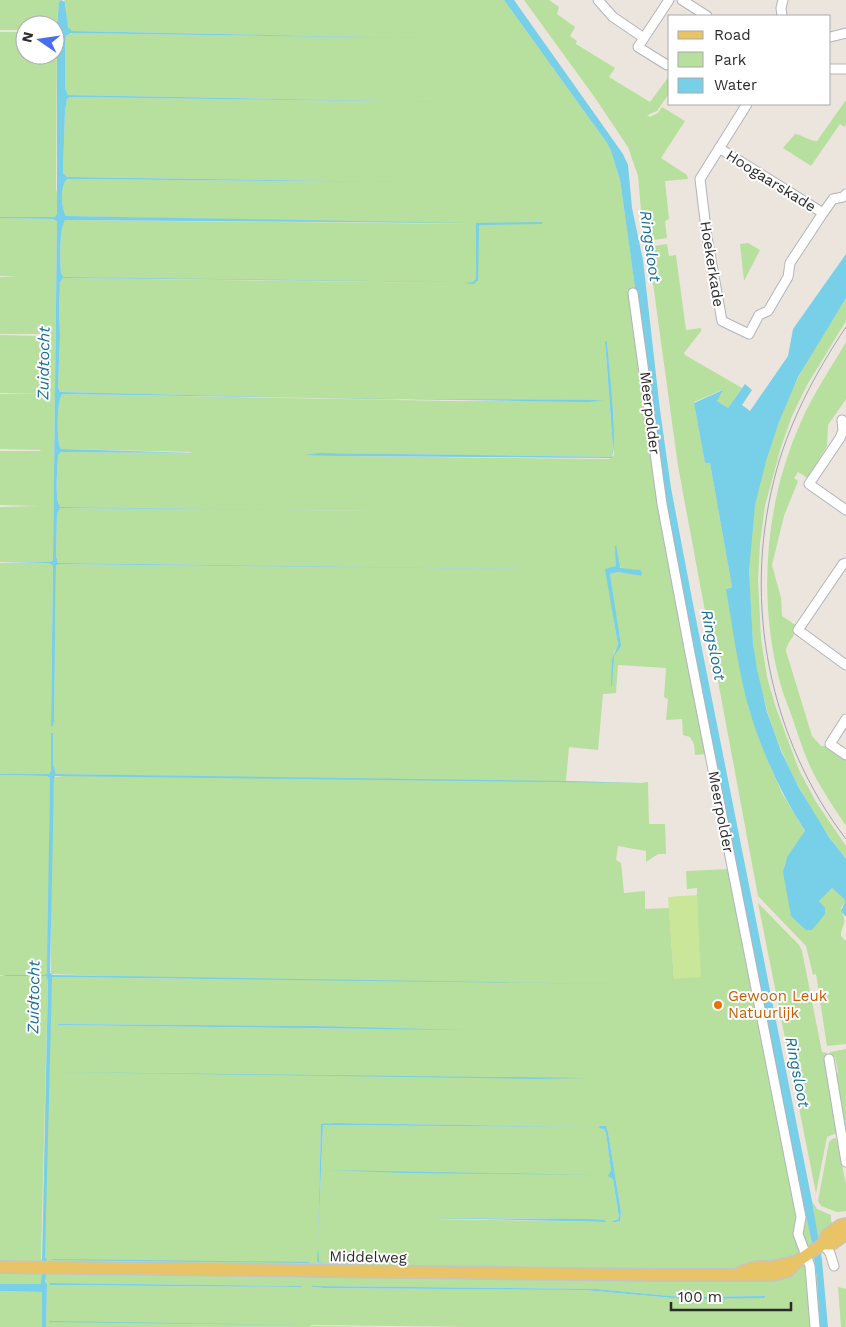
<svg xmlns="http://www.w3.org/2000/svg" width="846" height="1327" viewBox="0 0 846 1327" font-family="'Work Sans',sans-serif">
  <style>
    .green { fill: #b7df9d; fill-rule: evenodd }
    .pitch { fill: #c9e699 }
    .water { fill: #77cfe8 }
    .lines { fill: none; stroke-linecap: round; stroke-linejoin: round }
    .minor-casing { stroke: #b1b4bd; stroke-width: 11 }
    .major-casing { stroke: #c4c4c4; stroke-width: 14 }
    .minor { stroke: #fff; stroke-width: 9 }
    .major { stroke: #e8c466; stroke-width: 11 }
    .tram { stroke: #a0a4b4; stroke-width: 1 }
    .food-dot { fill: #e8710a; stroke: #fff; stroke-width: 2 }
    .labels { text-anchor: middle; stroke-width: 4; stroke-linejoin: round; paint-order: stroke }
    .street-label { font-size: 15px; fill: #2b2b2b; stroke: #fff }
    .food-label { font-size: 15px; fill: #c56008; stroke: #fff; text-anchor: start }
    .water-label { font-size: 16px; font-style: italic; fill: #156e94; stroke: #fff }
  </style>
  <rect width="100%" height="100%" fill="#ece5de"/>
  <!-- green -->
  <path class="green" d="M0,0H61L59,2L56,29L55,30V25H25V30H0Z
    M64,0H504L607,143L611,151L620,180L667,516L812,1243L817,1279L820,1327H472L312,1325L310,1326L388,1327H46L47,1284L42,1273V1284L36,1287L35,1284H0V976H45L0,975V775L47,776L50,778L48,972L46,976L48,981L41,1259L44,1262L51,977L201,979L51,974V857L54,777L77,775L290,778L56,774L53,764V733L51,771L49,774H0V563H49L53,566L51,726H53L54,722L56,566L58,564L598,570L58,563L56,556L57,514L60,508L376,511L60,507C54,499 58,466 58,455L61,452L189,453L194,452L61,449C56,443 57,400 62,394L452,401H603L364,399L60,392L58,387L60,335L59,308L60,282L63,278L457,283L64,277L61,275C60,261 59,231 65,220L469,224L66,216C61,207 60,187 67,179L404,182L67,177L63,173L65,111L67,99L70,97L438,102L68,95L65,88V42L66,36L72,33L419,38L72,31C63,25 69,8 64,0ZM605,342H607L614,455L609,459L338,456L320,453L609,457L612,455L613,448ZM616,563L622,569L640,570L641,576L618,572L610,574L620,648L617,649L614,656L612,686L614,652L618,646L607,576L616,566ZM618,665L666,668L664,697L668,699L666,720L682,719L683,735L690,737L694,744L695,755L707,754L730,869L686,871L687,889L697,888V895L674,979L669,908L645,909V891L624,893L621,863L616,860L618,846L646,851V862L658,854H666L665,824H649L648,782L641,783L552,781H566L569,747L598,750L603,694L616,693ZM57,1024L314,1026L378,1029L58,1025ZM335,1123L587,1127L323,1125L318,1241L321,1125ZM600,1126H606L608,1132L621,1212L620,1221L612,1220L618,1219L619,1217L613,1179L609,1175L611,1170L606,1133L604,1129ZM513,1218L605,1220L606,1222L430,1219ZM318,1247V1262L324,1263L566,1266L318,1263ZM50,1283L302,1286V1287L50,1285ZM311,1286L597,1289L681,1297L765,1296L766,1297L683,1299L585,1290L324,1288L312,1287Z
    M524,0H549L559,7L557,14L575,27L570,36L577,41L576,44L615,68L609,77L650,102L670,75V92L657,111L647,115L650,117L658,113L662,107L685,121L661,158L687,175L688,179L665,181L669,219L665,221L667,238L647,241L641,210L638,176L628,147L593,95Z
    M0,32H25V55H55V33L57,36L56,189C58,198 60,210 55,217H0Z
    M846,100V125L844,127L840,124L811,166L783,148L795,134C803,135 809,141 817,141Z
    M0,218L54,219L57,222L53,560L51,562H0V507L39,506L0,505V451H40L41,450L0,449V394L40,393H0V335L40,336V334H0V277H18L0,276Z
    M748,243L760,250L744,281L740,244Z
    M667,244L669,256L676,255L686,330L701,328V331L684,353L685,355L742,388L728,408L717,401L722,390L694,402L705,463H710L732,587L727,588L749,709L770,766L782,793L805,832L787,857L784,867L820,902V899L832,888L844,899L845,902L841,908C845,922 846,918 841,932V936L846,941V1044L827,1046L816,974L813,975L806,946L758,896L678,466L648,247Z
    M846,298V321L807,385L792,416L781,447L765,506L760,544L758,580L761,639L767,677L776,708L799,770L816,802L846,846V859C802,803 770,739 757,669C753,650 752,629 751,609C748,575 748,538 755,504C761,471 772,438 785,407C800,368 824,334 846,298Z
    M846,342V399L828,425L827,446L808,478L798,472L794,478L798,481L784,516L772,565L781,598L782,616L797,626C796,636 787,641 786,651L812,736L821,746H828L846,759V826C833,806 819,786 809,764C802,748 797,731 791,714C786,701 781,688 778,675C758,592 766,499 801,422C813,394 831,368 846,342Z
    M758,903L799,945L802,951L822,1052L827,1053V1058L824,1059L837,1133L827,1137L816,1193Z
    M846,1049V1136L834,1075L838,1072L835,1057H831L830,1052Z
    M836,1138L846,1184V1211L837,1212L821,1206L818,1201L829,1142L832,1139Z
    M812,1201L817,1209L831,1215V1221L833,1224L818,1239Z
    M838,1287L846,1289V1327H841Z
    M0,1291L42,1292V1327H0Z"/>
  <!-- pitch -->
  <path class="pitch" d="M697,895L701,977L674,979L668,897Z"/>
  <!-- water -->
  <path class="water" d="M61,0L65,2L68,27L72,31L419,38L71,33L66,36L65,42V88L68,95L439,102L70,97L67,99L65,111L63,173L67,177L404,182L67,179C60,187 61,207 66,216L470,223L65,220C59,231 60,261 61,274L64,277L457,282L63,278L60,282L59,308L60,335L58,387L60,392L364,399L603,400L588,402L62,394C57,400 56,443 61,449L196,453L61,452L58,455C58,466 54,499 60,507L376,511L60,508L57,514L56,556L58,563L598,570L58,564L56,566L54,722L53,726H51L53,566L49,563L0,562H51L53,560L57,222L54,219L0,218V217H55L57,213V42L55,30L57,24L59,2Z
    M504,0H514L623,154L628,165L632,208L643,260L660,410L671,488L693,604L812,1201L822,1260L828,1327H820L817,1279L812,1243L775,1069L667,516L620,180L611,151L607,143Z
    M542,222V224L479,225L478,280L474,284L465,283L473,282L476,279V223Z
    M846,254V298L798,377L779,422L766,461L755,505L749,571L753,643L757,669L767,712L781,751L799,788L829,837L846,859V917L841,911L845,902L844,899L832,888L819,901L825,908V914L812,930H806L791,916L783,872L787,857L805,831C781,794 762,752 749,709C738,670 733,629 726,589L732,587L710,463H705L694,403L723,390L717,401L728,408L745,384L752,390L742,405L750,411L788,356L793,329Z
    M607,341C608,360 619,449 611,458L338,456L304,455L320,453L610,457L612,455L613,448L606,354L605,342Z
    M616,545L620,568L640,570L642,572L641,576L618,572L610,574L621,646L614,656L612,686H611L612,659L618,645L605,569L616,566L615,546Z
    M51,733H53V764L56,774L566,781L641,783L55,776L54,778L50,973L53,975L620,984L52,977L45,1258L47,1259L45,1262H42L48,981L46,976H7L0,975H46L47,973L50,778L47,776L0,775V774H49L51,771Z
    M57,1024L314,1026L466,1030L58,1025Z
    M57,1072L587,1078L537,1079Z
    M321,1124L335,1123L588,1127L323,1125L318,1241Z
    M600,1126H606L608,1132L621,1212L620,1221L613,1222L612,1221L618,1219L619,1217L613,1179L608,1176L611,1170L606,1133L604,1129L599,1128Z
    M327,1170L596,1175L405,1173Z
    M430,1218L589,1219L605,1220L606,1222Z
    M318,1247L319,1262L324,1263L566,1266L319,1263L317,1261Z
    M53,1259L309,1262V1263L50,1260Z
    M42,1273H46L45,1281L47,1284L46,1327H42V1292L0,1291V1284H41Z
    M50,1283L302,1286V1287L50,1285Z
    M311,1286L597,1289L681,1297L766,1296L764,1298L683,1299L585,1290L324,1288L312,1287Z
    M50,1321L303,1325L49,1322Z"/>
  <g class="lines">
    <defs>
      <path id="minor" d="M598,0L613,17L644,38
        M682,0L707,16
        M782,16L781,8L783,0
        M830,37L846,33
        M667,65L638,47L669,0
        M830,69H846
        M747,104L700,179L707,237L722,321L749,334L759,315L768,311L788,277L790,263L823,213L833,199L843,197L846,194
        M719,148L823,213
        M633,293L662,504L689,648L801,1217L798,1234L810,1266L815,1327
        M842,420L843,431L840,438L809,484L846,510
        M846,563L843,564L798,630L846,665
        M846,719L830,744L846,755
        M829,1059L846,1162
        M823,1244L830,1253L834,1266"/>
      <path id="major" d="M823,1244H832L846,1234
        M0,1267L658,1275H772L788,1271L798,1261L823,1244L827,1235L841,1225L846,1224
        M741,1272L757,1267H772L798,1261"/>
    </defs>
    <!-- minor casing -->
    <use href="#minor" class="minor-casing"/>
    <!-- major casing -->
    <use href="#major" class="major-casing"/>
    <!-- minor -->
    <use href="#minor" class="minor"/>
    <!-- major -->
    <use href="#major" class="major"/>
    <!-- tram -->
    <path class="tram" d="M846,327C815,373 787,426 774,480C743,603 769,739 846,839"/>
  </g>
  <!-- markers -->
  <circle class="food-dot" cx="718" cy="1005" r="5"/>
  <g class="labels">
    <!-- street labels -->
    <g class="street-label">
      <text transform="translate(771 181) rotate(32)" y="5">Hoogaarskade</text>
      <text transform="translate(712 264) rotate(81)" y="5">Hoekerkade</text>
      <text transform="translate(650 413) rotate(83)" y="5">Meerpolder</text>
      <text transform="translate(721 812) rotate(79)" y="5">Meerpolder</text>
      <text transform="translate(368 1257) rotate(1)" y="5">Middelweg</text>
    </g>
    <!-- food labels -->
    <g class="food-label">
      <text x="728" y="1001">Gewoon Leuk<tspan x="728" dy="17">Natuurlijk</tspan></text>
    </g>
    <!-- water labels -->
    <g class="water-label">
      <text transform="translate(651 246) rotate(82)" y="6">Ringsloot</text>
      <text transform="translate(43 363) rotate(-89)" y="6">Zuidtocht</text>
      <text transform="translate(714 645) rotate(79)" y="6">Ringsloot</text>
      <text transform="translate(33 997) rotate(-89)" y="6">Zuidtocht</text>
      <text transform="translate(798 1072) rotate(79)" y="6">Ringsloot</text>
    </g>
  </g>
  <!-- legend -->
  <rect x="668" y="15" width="162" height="90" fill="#ffffff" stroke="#aaaaaa"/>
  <rect x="678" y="31" width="25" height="8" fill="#e8c466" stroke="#aaaaaa"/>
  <text x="714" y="40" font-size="15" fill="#2b2b2b">Road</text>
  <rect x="678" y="52" width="25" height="15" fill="#b7df9d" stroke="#aaaaaa"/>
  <text x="714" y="65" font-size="15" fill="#2b2b2b">Park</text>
  <rect x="678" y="78" width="25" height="15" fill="#77cfe8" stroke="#aaaaaa"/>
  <text x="714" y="90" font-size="15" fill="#2b2b2b">Water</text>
  <!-- north arrow -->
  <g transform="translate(40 40) rotate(283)"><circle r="24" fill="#ffffff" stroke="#aaaaaa"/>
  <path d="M0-4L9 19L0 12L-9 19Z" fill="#476eef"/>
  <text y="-8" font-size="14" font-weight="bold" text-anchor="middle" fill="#2b2b2b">N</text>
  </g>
  <!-- scale -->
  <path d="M671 1302v8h120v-8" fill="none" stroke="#2b2b2b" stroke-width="2.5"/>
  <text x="678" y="1302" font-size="15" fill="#2b2b2b" stroke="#ffffff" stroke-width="4" paint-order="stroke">100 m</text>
</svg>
